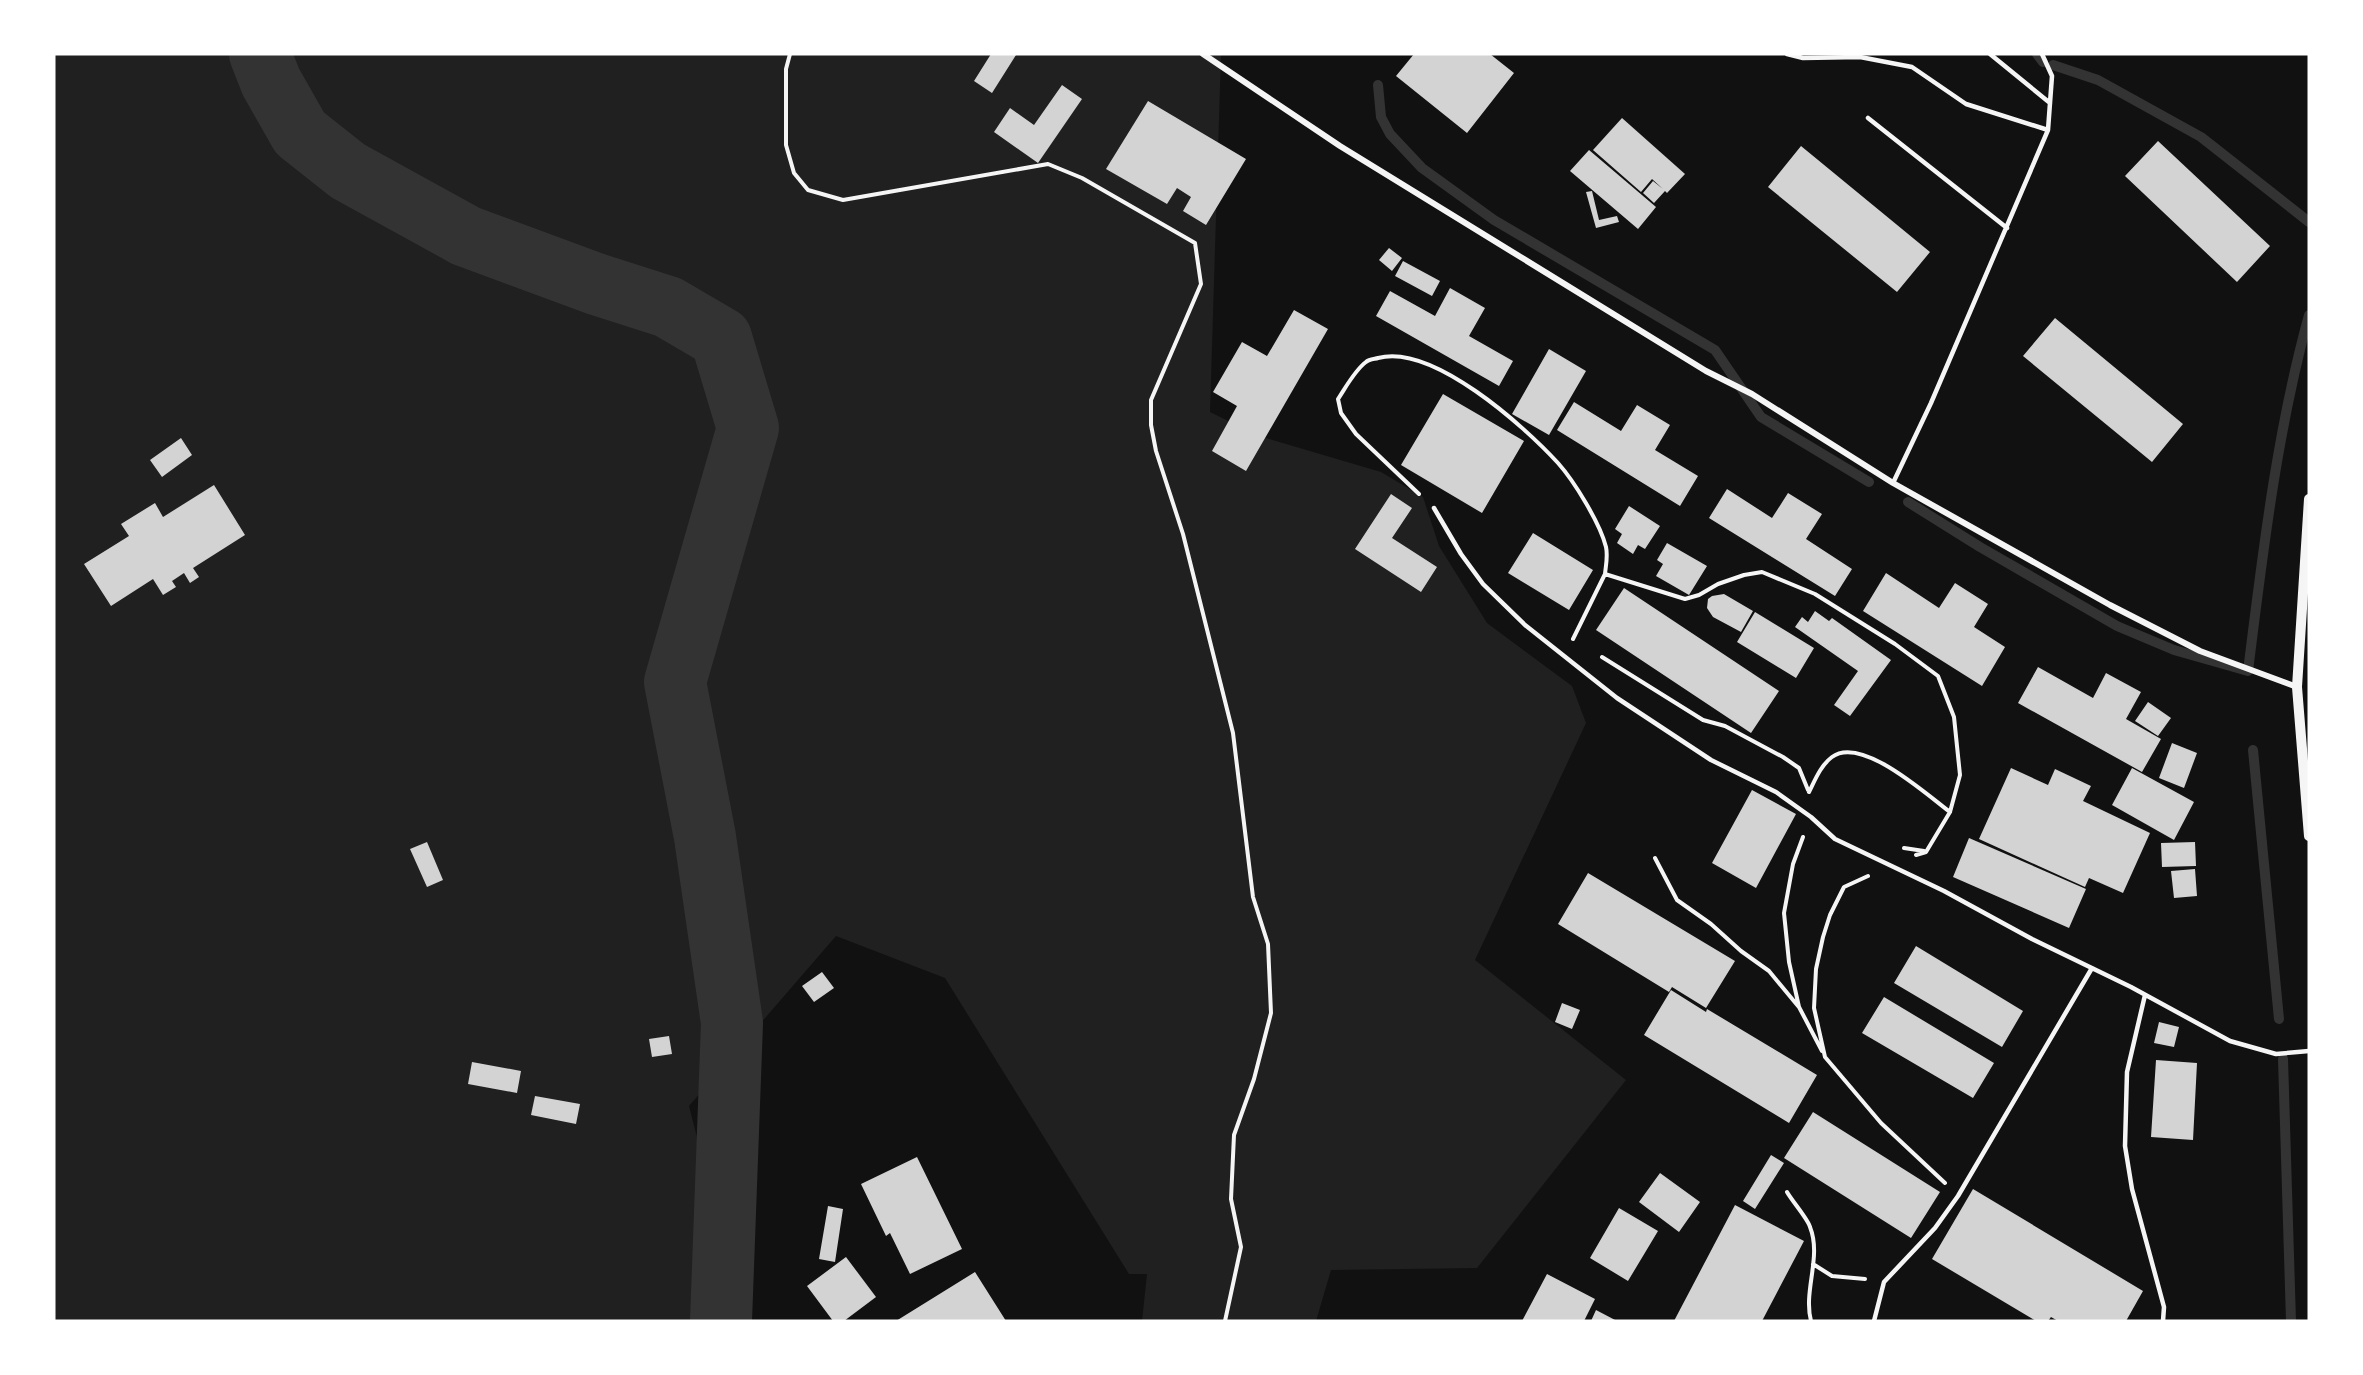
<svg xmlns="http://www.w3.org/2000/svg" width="2363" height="1375" viewBox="0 0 2363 1375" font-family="'Nunito Sans',sans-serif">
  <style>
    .green { fill: #202020 }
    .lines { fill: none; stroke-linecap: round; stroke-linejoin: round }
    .stream { stroke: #333; stroke-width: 10 }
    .river { stroke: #333; stroke-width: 62 }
    .building { fill: #d3d3d3 }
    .path { stroke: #f5f5f5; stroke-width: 4 }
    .service { stroke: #f5f5f5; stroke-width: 4.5 }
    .minor { stroke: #f5f5f5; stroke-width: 6 }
    .tertiary { stroke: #f5f5f5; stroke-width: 10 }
  </style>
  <rect width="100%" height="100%" fill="#111"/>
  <!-- green -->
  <path class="green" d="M54,54H1221L1210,412L1259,436L1381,472L1423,497L1439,546L1487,623L1572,686L1586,723L1475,960L1626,1080L1477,1268L1331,1270L1316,1321H1142L1147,1274H1129L945,978L836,936L689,1106L744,1321H54Z"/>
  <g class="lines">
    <!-- stream -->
    <path class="stream" d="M2037,54L2043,62
      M2053,65L2098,80L2201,137L2309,222
      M1378,85L1381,117L1390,134L1422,168L1494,220L1715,350L1761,417L1869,482
      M1908,502L1980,547L2117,626L2174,650L2248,671C2263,551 2277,431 2309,315
      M2253,750L2279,1019
      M2283,1059L2291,1321"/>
    <!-- river -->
    <path class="river" d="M260,54L271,82L300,133L348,171L466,236L596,284L668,307L721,338L748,428L675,682L705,837L732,1023L721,1321"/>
  </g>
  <!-- building -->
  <path class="building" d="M991,54L1016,55L992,93L974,81Z
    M1414,54H1490L1514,73L1467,133L1396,76Z
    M1062,85L1082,99L1038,163L994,132L1010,108L1034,125Z
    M1148,101L1246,159L1206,225L1183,211L1191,197L1177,188L1167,204L1106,169Z
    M1622,118L1685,174L1667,193L1665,191L1654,203L1643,193L1653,181L1663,189L1652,179L1641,192L1593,150Z
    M2158,141L2270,246L2237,282L2125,176Z
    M1801,146L1930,252L1897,292L1768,187Z
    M1589,150L1656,207L1638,229L1570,171Z
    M1592,191L1599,220L1617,216L1619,222L1596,228L1586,192Z
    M1389,248L1402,258L1392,271L1379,260Z
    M1403,261L1440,281L1432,296L1395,276Z
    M1450,288L1485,308L1469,336L1513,361L1499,386L1376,316L1390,291L1435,316Z
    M1294,310L1328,329L1246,471L1212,451L1237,406L1213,392L1242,342L1267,356Z
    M2055,318L2183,424L2152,462L2023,356Z
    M1549,349L1586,371L1549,435L1512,414Z
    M1443,394L1524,441L1482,513L1401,465Z
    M1574,402L1621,431L1637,405L1670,425L1655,450L1698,476L1680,506L1557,430Z
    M181,438L192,455L162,477L150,460Z
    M214,485L245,535L193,568L199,577L190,583L184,573L172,581L176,587L163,595L153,579L111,606L84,564L129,536L121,524L155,503L163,517Z
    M1727,489L1772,518L1788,493L1822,514L1806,539L1852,569L1835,596L1709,518Z
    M1391,494L1412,508L1392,538L1437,567L1421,592L1355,549Z
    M1629,506L1660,526L1645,549L1638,545L1633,554L1617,543L1622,534L1615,529Z
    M1533,533L1593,570L1569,610L1508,573Z
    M1667,543L1707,566L1689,595L1656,576L1663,564L1657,560Z
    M1886,573L1939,608L1955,583L1988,604L1974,627L2005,647L1982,686L1863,611Z
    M1624,588L1779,691L1751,733L1596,630Z
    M1724,594L1753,611L1741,632L1713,617L1707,608L1708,599L1712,596Z
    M1815,611L1829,621L1832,618L1891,660L1850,716L1834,705L1858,671L1795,627L1802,617L1808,622Z
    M1755,612L1814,648L1796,678L1737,642Z
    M2038,667L2093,698L2106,673L2141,692L2126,719L2161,739L2142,772L2018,703Z
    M2148,702L2171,718L2158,736L2135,721Z
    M2172,743L2197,753L2184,788L2159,778Z
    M2011,768L2048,785L2055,769L2091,786L2083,801L2150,833L2123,893L2089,878L2085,887L1979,839Z
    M2132,768L2194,802L2174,840L2112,805Z
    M1752,790L1796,814L1756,888L1712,863Z
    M1969,838L2086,889L2069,928L1953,877Z
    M427,842L443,880L427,887L410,849Z
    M2195,842L2196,866L2162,867L2161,843Z
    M2195,869L2197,896L2174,898L2171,871Z
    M1588,873L1735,961L1706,1008L1672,987L1669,992L1558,924Z
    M1916,946L2023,1011L2002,1047L1894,983Z
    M822,972L834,988L814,1002L802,986Z
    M1671,990L1706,1012L1707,1009L1817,1075L1789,1123L1644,1035Z
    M1884,997L1994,1063L1973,1098L1862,1033Z
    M1562,1003L1580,1010L1572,1029L1555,1022Z
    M2159,1022L2179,1027L2174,1047L2154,1043Z
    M669,1036L672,1054L652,1057L649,1039Z
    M2156,1060L2197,1063L2193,1140L2151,1137Z
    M472,1062L521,1071L517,1093L468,1084Z
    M535,1096L580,1104L576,1124L531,1115Z
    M1813,1112L1940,1192L1911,1238L1784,1158Z
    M1771,1155L1784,1163L1755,1209L1743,1201Z
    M917,1157L962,1249L910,1274L890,1233L886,1236L861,1184Z
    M1660,1173L1700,1202L1679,1232L1639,1202Z
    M1973,1189L2143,1291L2126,1321H2058L2051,1317L2048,1321H2036L1932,1259Z
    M1735,1205L1804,1241L1762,1321H1674Z
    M828,1206L843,1209L835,1262L819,1259Z
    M1619,1208L1658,1231L1628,1281L1590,1258Z
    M846,1257L876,1297L844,1321H833L807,1286Z
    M975,1272L1006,1321H896Z
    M1547,1274L1595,1299L1584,1321H1522Z
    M1596,1310L1617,1321H1591Z"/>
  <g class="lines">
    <!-- path -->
    <path class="path" d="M790,54L786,69V145L794,173L808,190L843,200L1048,164L1082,178L1195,243L1201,284L1151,400V425L1156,451L1183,534L1233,733L1253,897L1268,944L1271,1013L1254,1079L1234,1135L1231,1199L1241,1247L1225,1321
      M1419,494L1356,434L1341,413L1338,399C1346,387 1355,370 1366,362C1369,359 1375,359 1378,358C1432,343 1524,426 1558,463C1574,481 1600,523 1606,547C1608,556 1606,564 1605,574L1685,599L1699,595L1718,584L1744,575L1762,572L1815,594L1895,644L1938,676L1954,717L1960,775L1950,812L1926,852L1916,855
      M1573,639L1605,574
      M1602,657L1703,720L1725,726L1783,757L1799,768L1808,790
      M1809,792C1815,780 1821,765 1832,757C1861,735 1926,794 1950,812
      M1803,837L1793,864L1784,913L1789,962L1799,1007L1822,1051
      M1904,848L1924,851
      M1655,858L1677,900L1711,924L1741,951L1769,971L1798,1006
      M1868,876L1844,887L1830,915L1823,937L1816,969L1814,1008L1825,1057L1881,1123L1945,1183
      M1787,1192C1792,1201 1808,1219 1810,1227C1822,1257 1803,1291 1811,1321
      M1813,1264L1832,1276L1865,1279"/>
    <!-- service -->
    <path class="service" d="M1787,54L1803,58L1860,57L1912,67L1966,104L2048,130
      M1990,54L2050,103
      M1868,118L2007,228
      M1893,483L1931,403L2048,130L2052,76L2042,54
      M1434,508L1461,554L1483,584L1525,625L1617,698L1711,760L1776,792L1811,817L1835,839L1944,891L2032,939L2131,987L2230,1041L2276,1054L2309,1051
      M2145,995L2127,1072L2125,1146L2132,1189L2164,1307L2163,1321
      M1874,1321L1884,1282L1935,1228L1958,1196L2092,968"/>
    <!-- minor -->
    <path class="minor" d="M1203,54L1340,146L1706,371L1752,394L1893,483L2110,605L2200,651L2297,687"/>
    <!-- tertiary -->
    <path class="tertiary" d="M2309,499L2297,687L2309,836"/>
  </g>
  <!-- border -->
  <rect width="2363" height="1375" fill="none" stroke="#ffffff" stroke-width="111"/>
</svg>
